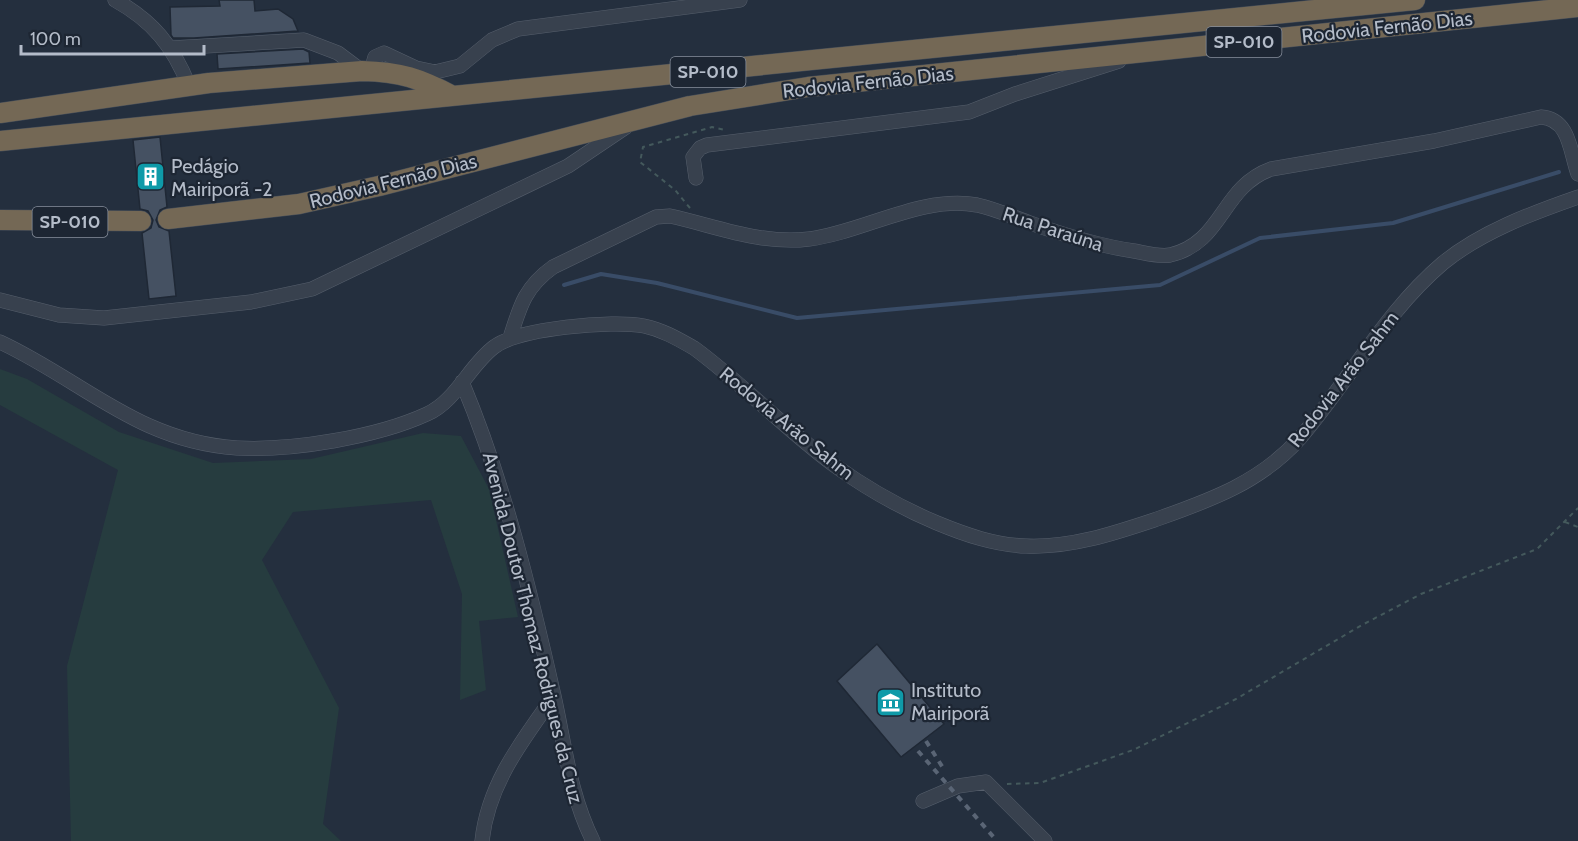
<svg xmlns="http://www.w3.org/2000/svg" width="1578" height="841" viewBox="0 0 1578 841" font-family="Cabin,sans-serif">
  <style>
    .green { fill: #263c3f }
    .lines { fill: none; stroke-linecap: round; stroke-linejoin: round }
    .stream { stroke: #394c67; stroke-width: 4 }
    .building { fill: #455162; stroke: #1f2835; stroke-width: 1.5 }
    .minor-casing { stroke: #565f6c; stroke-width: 15 }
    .highway-casing { stroke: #434c59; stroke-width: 21 }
    .path { stroke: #44595c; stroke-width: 2; stroke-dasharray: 4.5 4.5; stroke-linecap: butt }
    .minor { stroke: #38414e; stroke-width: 14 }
    .highway { stroke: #746855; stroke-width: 20 }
    .rail { stroke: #5a6575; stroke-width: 4; stroke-dasharray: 6 6; stroke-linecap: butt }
    .labels { text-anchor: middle; stroke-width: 4.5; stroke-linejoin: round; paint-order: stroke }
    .shield { fill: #1d2633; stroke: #878f9c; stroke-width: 1.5 }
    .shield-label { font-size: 18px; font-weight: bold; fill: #b4bcc9 }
    .street-label { font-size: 20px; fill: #b4bcc9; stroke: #1d2633 }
    .poi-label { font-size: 20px; fill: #b4bcc9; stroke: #1d2633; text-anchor: start }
  </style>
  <rect width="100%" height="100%" fill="#242f3e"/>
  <!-- green -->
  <path class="green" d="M0,369L27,379L119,432L213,463L311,459L423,433L461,436L489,489L518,617L479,621L486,690L460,700L462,594L431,500L293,512L262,560L339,708L323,824L341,841H71L67,666L118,470L0,405Z"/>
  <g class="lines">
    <!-- stream -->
    <path class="stream" d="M564,285L601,274L657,283L797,318L1160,285L1260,238L1393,223L1559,172"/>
  </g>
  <!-- building -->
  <path class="building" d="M219,0H254L255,11L278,9L293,19L298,31L194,38H173L171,35L170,7L220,6Z
    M303,49L309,52L310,63L218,69L217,54Z
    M160,137L167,207L160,210L156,220L159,227L169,231L176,296L149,299L142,233L151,228L153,220L148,211L140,209L133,140Z
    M877,644L944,724L901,757L837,681Z"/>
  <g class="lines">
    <defs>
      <path id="minor" d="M115,0C153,21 173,46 189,86
        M172,48L304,40L338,53L362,71
        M371,71L375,57L384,53L416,68L435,72L460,66L492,40L518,29L740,0
        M696,178L693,157L700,148L707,145L969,112L1015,94L1119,61
        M0,300L59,315L104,318L251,302L312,289L568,166L626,127
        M510,338C520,306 525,287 553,267L656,217L670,216C716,226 761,245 809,239C864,232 921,195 977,205C996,209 1015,218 1033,224C1067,236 1099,246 1134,251C1145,253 1159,257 1170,255C1223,243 1221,187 1271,169L1434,141L1541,117C1570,119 1570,152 1578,174
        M0,342C82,380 139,442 237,448C292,451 377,437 427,414C456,401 469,366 494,347C519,328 613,320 644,326C663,330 678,339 694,348C743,384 785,429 834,465C866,488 901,508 937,523C966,535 995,545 1026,546C1071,548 1115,533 1157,519C1211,500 1261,482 1300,438C1349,381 1385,312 1443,263C1481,232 1532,213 1578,197
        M462,382C504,482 530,590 554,696C565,746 570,795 593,841
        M923,801L958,786L986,782L1045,841
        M482,841C488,784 522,741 554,696"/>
      <path id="highway" d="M0,113L209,83L362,71C401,72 419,78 453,96
        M0,141L1415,0
        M168,219L299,204L379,186L690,106L808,87L1578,7
        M0,220L141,221"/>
    </defs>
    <!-- minor casing -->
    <use href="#minor" class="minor-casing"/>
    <!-- highway casing -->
    <use href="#highway" class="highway-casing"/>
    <!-- path -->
    <path class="path" d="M690,208L675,190L640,162L643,147L712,127L725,130
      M1565,522L1578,527
      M1007,784L1040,783L1133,750L1236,699L1362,625L1421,594L1537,549L1578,508"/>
    <!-- minor -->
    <use href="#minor" class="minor"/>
    <!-- highway -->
    <use href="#highway" class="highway"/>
    <!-- rail -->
    <path class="rail" d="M926,741L945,771
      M918,751L997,841"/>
  </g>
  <!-- icons -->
  <defs>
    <symbol id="building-square" viewBox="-11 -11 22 22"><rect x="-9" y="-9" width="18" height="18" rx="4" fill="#0f9aa8" stroke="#1d2633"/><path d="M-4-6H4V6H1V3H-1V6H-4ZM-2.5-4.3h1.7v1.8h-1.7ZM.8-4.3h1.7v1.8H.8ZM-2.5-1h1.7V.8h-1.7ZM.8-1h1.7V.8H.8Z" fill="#fff"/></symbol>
    <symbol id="museum-square" viewBox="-11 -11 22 22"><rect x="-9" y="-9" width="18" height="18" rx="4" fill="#0f9aa8" stroke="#1d2633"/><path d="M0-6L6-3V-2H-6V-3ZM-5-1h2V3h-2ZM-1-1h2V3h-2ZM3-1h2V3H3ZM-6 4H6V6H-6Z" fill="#fff"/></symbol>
  </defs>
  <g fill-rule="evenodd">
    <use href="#building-square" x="134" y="160" width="33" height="33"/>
    <use href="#museum-square" x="874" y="686" width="33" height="33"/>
  </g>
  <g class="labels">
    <!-- shield labels -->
    <g class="shield">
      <rect x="1206.5" y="27" width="75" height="30" rx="4.5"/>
      <rect x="670.5" y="57" width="75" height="30" rx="4.5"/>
      <rect x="32.5" y="207" width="75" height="30" rx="4.5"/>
    </g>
    <g class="shield-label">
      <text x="1244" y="48">SP-010</text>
      <text x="708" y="78">SP-010</text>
      <text x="70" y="228">SP-010</text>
    </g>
    <!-- street labels -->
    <g class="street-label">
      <text transform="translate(1387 27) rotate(-6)" y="7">Rodovia Fernão Dias</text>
      <text transform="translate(868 82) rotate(-6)" y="7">Rodovia Fernão Dias</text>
      <text transform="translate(393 181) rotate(-14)" y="7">Rodovia Fernão Dias</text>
      <text transform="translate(1053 229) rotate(18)" y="7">Rua Paraúna</text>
      <text transform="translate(1343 379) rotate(-52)" y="7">Rodovia Arão Sahm</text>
      <text transform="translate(787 423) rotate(39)" y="7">Rodovia Arão Sahm</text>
      <text transform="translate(533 628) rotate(76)" y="7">Avenida Doutor Thomaz Rodrigues da Cruz</text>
    </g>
    <!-- poi labels -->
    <g class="poi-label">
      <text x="171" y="173">Pedágio<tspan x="171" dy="23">Mairiporã -2</tspan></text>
      <text x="911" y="697">Instituto<tspan x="911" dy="23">Mairiporã</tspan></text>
    </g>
  </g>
  <!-- scale -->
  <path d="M21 45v9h183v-9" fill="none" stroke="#b4bcc9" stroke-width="3"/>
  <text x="30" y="45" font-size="18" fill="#b4bcc9" stroke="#1d2633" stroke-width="4.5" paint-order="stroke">100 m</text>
</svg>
